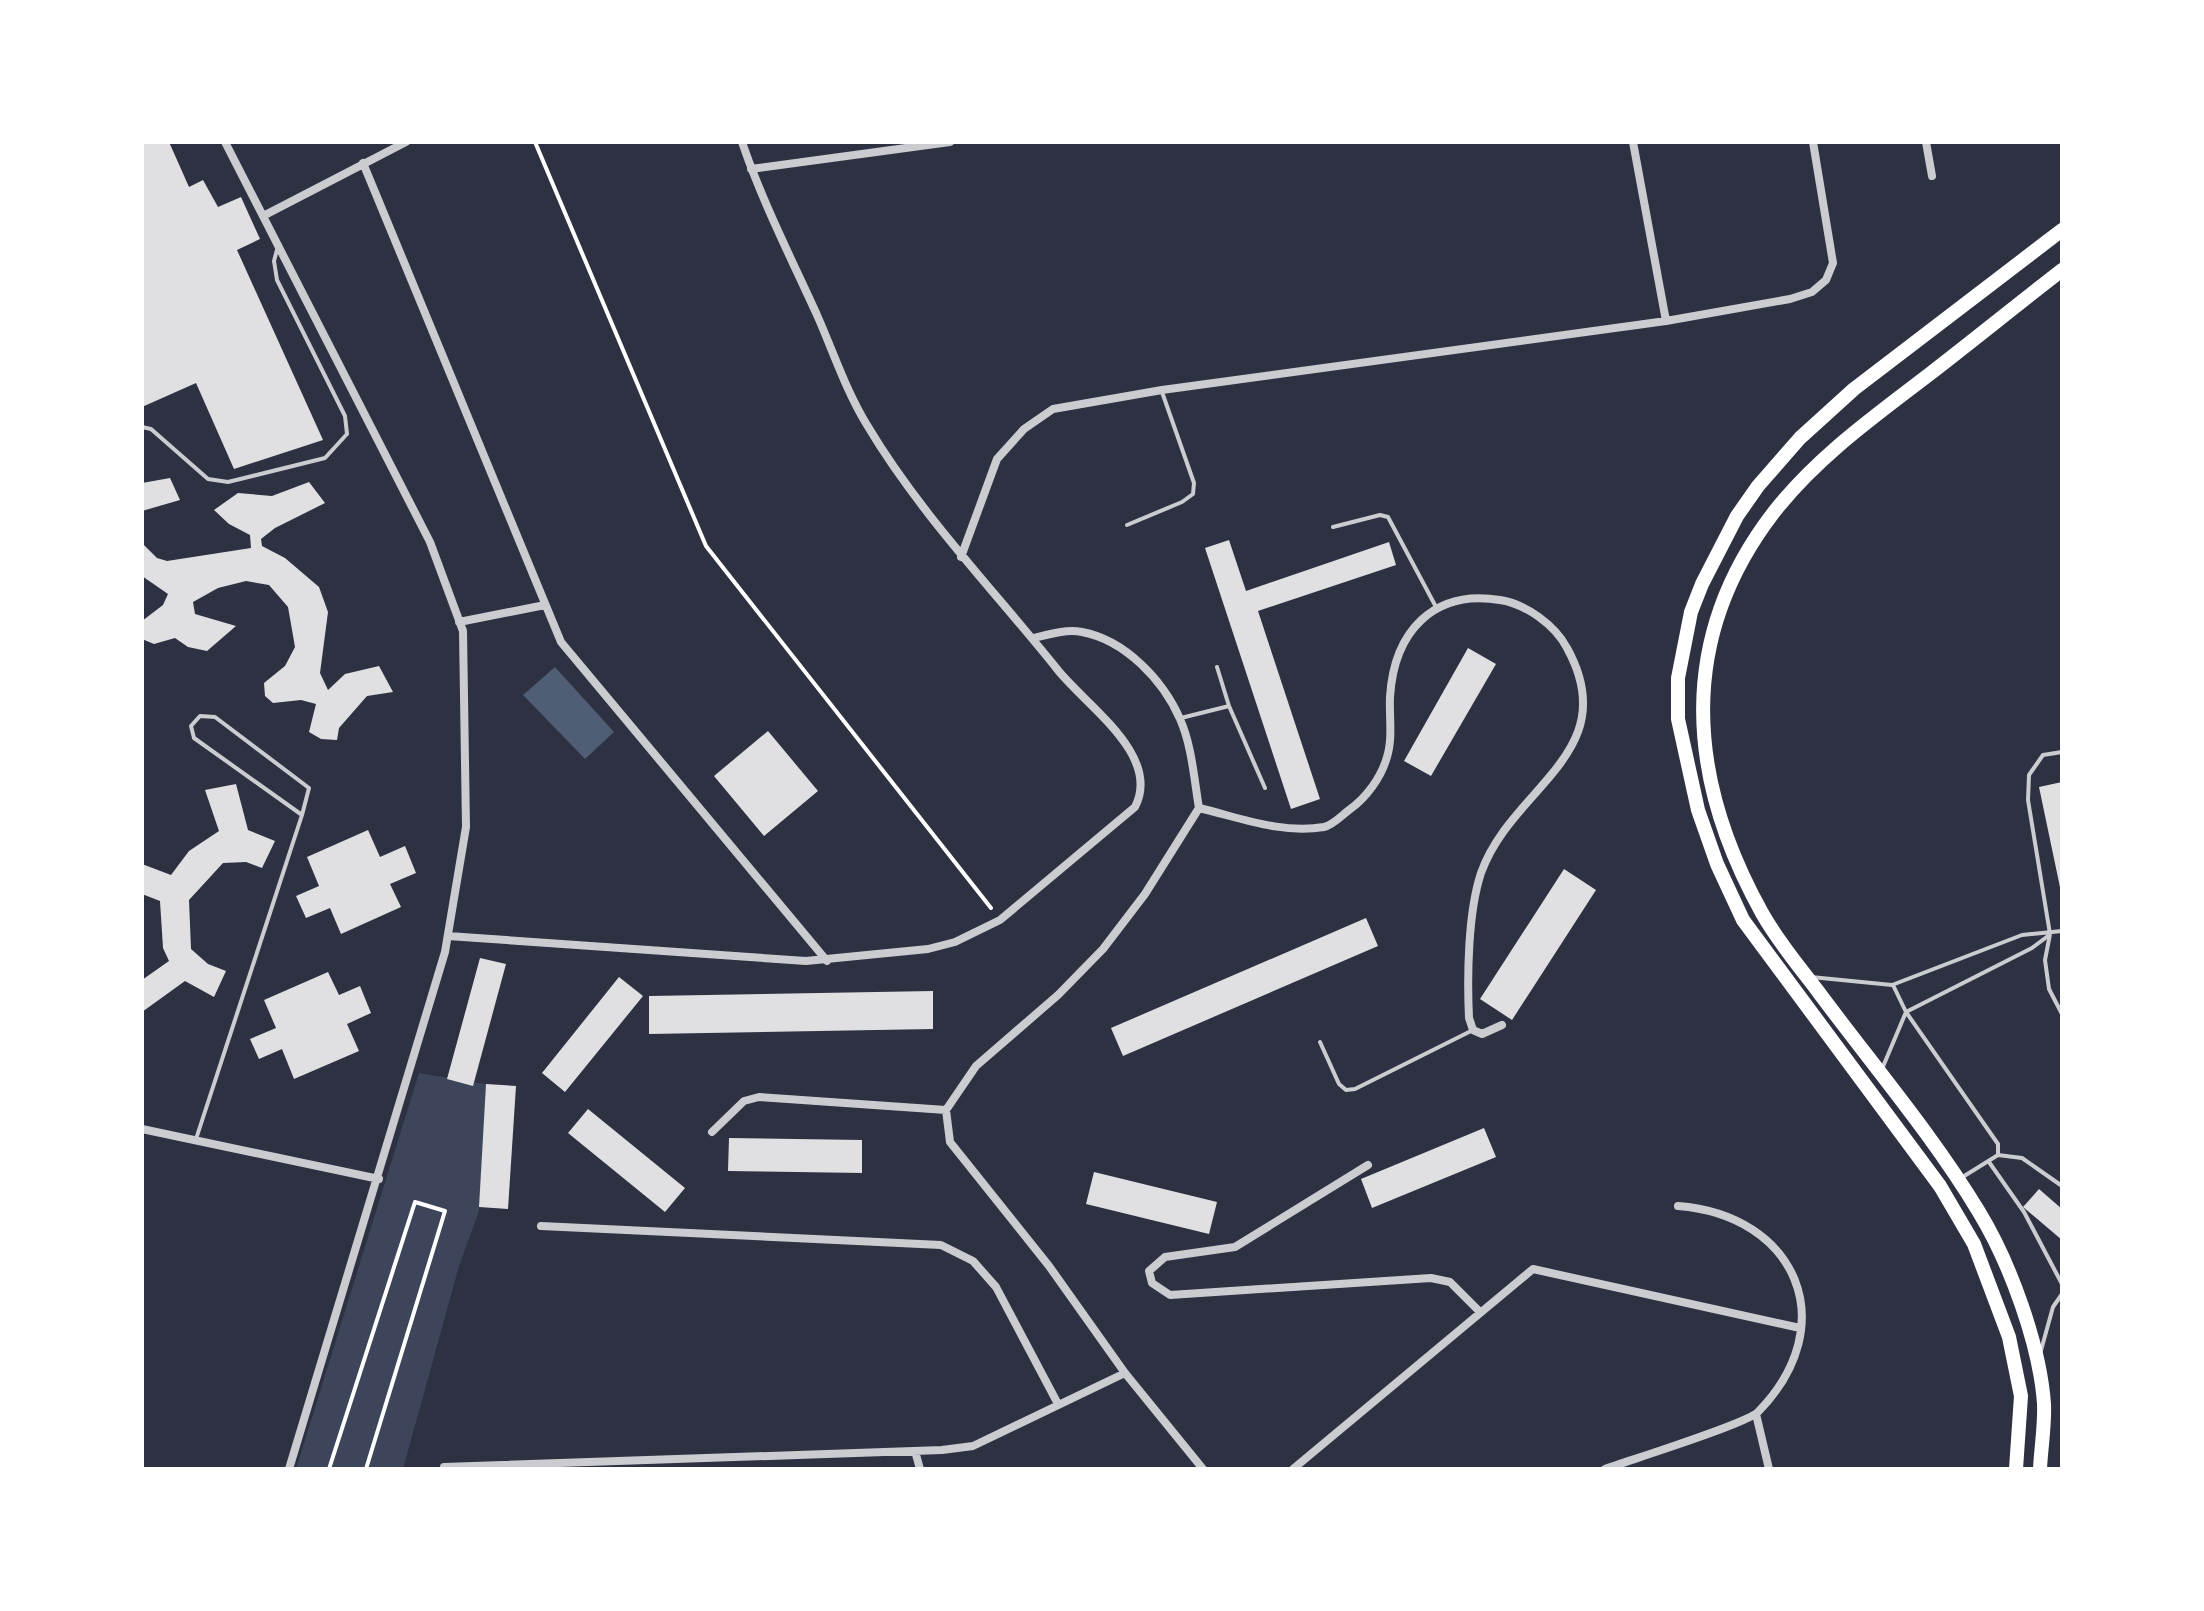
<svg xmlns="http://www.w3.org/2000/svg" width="2204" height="1611" viewBox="0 0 2204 1611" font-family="Inter,sans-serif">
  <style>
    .green { fill: #3c4559 }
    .water { fill: #4f5d75 }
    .building { fill: #e0e0e3 }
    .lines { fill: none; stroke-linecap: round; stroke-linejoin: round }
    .path { stroke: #fff; stroke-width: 4 }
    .service { stroke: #caccd0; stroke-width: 4 }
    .minor { stroke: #caccd0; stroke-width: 8 }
    .primary { stroke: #fff; stroke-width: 14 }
  </style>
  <rect width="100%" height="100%" fill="#2d3142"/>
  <!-- green -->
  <path class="green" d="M419,1073L486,1084L479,1211L459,1266L403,1469H296Z"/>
  <!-- water -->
  <path class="water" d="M555,667L614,732L585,759L523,695Z"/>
  <!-- building -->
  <path class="building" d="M142,142H169L189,187L203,180L218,207L241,197L260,239L237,250L323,440L234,469L196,383L142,407Z
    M170,478L180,500L142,511V483Z
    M309,482L325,503L275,528L261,539L262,546L285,558L319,587L328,612L320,673L328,690L345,674L379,666L393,692L367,696L339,728L337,740L321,739L309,732L316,704L301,700L273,703L265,696L264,683L285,666L295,647L288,607L269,585L246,581L218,588L193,602L195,614L236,626L207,651L188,647L175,638L154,644L142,639V621L163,605L168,594L142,576V543L157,558L167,561L251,548L250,535L229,524L214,510L238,493L272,496Z
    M1229,540L1246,591L1389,542L1396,565L1258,611L1320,799L1291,809L1205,548Z
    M1468,648L1496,664L1431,776L1404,761Z
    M768,731L818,791L764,836L714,776Z
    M2062,782V892H2061L2039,787Z
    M236,784L248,830L275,841L262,868L246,862L223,863L189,900L191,949L208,964L226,971L214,997L185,981L142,1012V980L169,961L163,948L160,901L142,894V864L171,875L189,851L219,831L205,790Z
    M368,830L380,857L405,846L416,873L390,884L401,907L341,934L330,908L306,918L296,896L319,886L307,857Z
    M1564,869L1596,890L1512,1020L1480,999Z
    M1366,918L1378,946L1123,1056L1111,1028Z
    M480,958L506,964L473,1086L447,1079Z
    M328,972L339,995L360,986L371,1013L347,1024L359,1051L294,1079L282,1049L259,1059L250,1039L276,1028L264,1000Z
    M619,977L643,996L565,1092L542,1073Z
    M933,991V1029L649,1034V996Z
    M486,1084L516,1086L508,1209L479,1207Z
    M588,1109L685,1188L665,1212L568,1133Z
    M1484,1128L1496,1157L1372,1208L1361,1179Z
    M729,1138L862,1140V1173L728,1171Z
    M1094,1172L1217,1202L1209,1234L1086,1204Z
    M2039,1189L2062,1209V1240L2023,1207Z"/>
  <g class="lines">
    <!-- path -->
    <path class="path" d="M535,142L706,546L991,908
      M329,1469L415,1202L445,1211L366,1469"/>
    <!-- service -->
    <path class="service" d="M142,427L151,429L208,479L228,482L325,458L347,434L345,416L277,280L274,261L278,246
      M1127,525L1182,502L1193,494L1194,483L1162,392
      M1333,527L1380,515L1388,517L1436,607
      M1229,706L1265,788
      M1181,718L1229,706L1217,667
      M2062,752L2043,755L2029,775L2028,800L2050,934L2045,960L2049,989L2062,1014
      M1811,977L1892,985L2022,935L2062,931
      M1893,985L1906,1012L1998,1144V1155
      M1320,1042L1339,1084L1346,1090L1355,1089L1471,1031
      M1882,1069L1906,1012L2032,948L2048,936
      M196,1139L302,815L309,788L215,717L200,716L191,726L194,738L302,815
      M1989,1162L2024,1212L2062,1284
      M1961,1178L1998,1155L2022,1158L2062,1186
      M2040,1354L2053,1307L2062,1294"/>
    <!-- minor -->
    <path class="minor" d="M225,142L430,542L463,631L466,827L445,952L289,1469
      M1633,142L1666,321
      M1926,142L1932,176
      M363,163L561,642L827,961
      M751,169L950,142
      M265,215L406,142
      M961,557L997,459L1024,429L1053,409L1162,390L1666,321L1790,299L1812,292L1826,280L1833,263L1813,142
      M459,622L545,605
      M1034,638C1050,634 1066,629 1082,632C1125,640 1163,680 1180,719C1192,746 1194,779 1199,808L1145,894L1103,949L1058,995L976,1066L946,1110L950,1142L1049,1266L1125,1373L1203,1469
      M1199,808C1241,818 1281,834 1324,827C1333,825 1341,816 1349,810C1366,798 1381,778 1387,757C1393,738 1389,716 1390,697C1394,632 1433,589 1500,600C1526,604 1555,625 1567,648C1625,753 1511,787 1481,873C1468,912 1467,976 1469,1018L1473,1030L1482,1034L1502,1025
      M448,936L806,961L928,949L955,942L1000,920L1135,807C1162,755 1085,705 1057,669C993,589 920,514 867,425C846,391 833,351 817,315C791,258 762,201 742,142
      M142,1129L379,1179
      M712,1132L744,1101L759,1097L946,1110
      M1368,1165L1235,1247L1165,1257L1149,1271L1152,1283L1170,1295L1431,1278L1450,1282L1480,1312
      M541,1226L941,1245L973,1261L996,1287L1058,1404
      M1756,1414L1769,1469
      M915,1451L920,1469
      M444,1467L942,1450L973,1446L1125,1373
      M1293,1469L1533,1269L1800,1328
      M1605,1469C1630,1460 1746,1424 1758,1412C1844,1324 1796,1215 1678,1206"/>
    <!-- primary -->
    <path class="primary" d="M2016,1469L2021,1396L2009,1337L1974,1244L1940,1186L1743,920L1717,864L1698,810L1678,719V678L1691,612L1702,584L1737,516L1758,486L1800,438L1854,389L2062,230
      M2040,1469C2041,1448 2045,1425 2044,1404C2040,1345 2010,1263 1979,1212C1932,1134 1871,1063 1817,990C1798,965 1777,940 1762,913C1687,778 1676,639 1774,512C1818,456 1875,416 1931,373C1975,339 2018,304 2062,270"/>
  </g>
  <!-- border -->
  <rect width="2204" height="1611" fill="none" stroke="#ffffff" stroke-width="288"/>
</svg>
